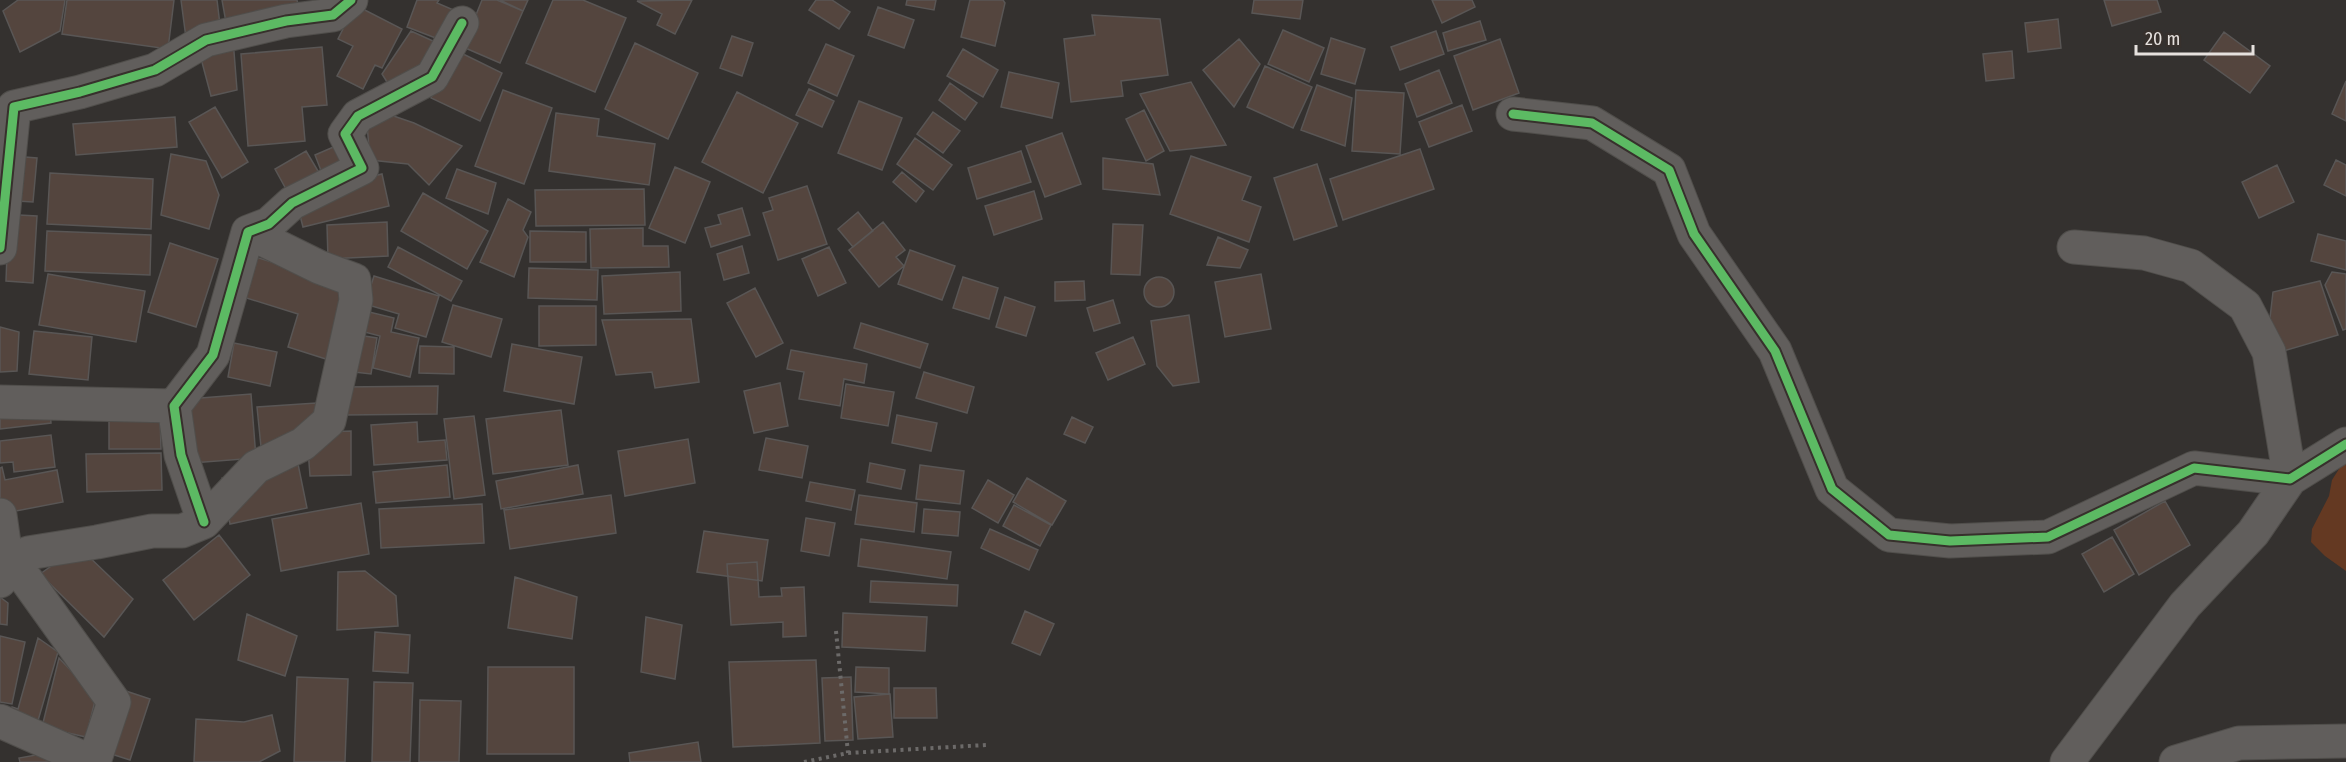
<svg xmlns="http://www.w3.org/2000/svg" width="2346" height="762" viewBox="0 0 2346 762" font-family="'Fira Sans Condensed',sans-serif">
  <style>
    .green { fill: #643922 }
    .building { fill: #54453e; stroke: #595655; stroke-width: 1.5 }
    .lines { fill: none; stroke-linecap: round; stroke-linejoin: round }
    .street-casing { stroke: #504e4b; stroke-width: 35 }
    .path { stroke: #6c6a69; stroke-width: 4; stroke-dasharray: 3 4.5; stroke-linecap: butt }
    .street { stroke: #615e5c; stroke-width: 33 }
    .cycleway-casing { stroke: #37302c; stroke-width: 13 }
    .cycleway { stroke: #5cba63; stroke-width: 9 }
  </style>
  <rect width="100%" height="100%" fill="#34312f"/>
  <!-- green -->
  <path class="green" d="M2346,458V571L2325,556L2311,542L2312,529L2329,496L2332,480Z"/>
  <!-- building -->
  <path class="building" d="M18,0H65L60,31L20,52L3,11Z
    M67,0H174L168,49L62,34Z
    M181,0H217L221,33L186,38Z
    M222,0H297L300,14L227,28Z
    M417,0H439L437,3L458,12L446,42L407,27Z
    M482,0H497L523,11L500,63L463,47Z
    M500,0H528L523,11Z
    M553,0H583L626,18L595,92L526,63Z
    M692,0L675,34L657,25L662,14L637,1Z
    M816,0H832L850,12L839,29L809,10Z
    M907,0H936L934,10L906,5Z
    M970,0H1003L1005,3L995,46L961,37Z
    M1254,0H1303L1300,19L1252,13Z
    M1432,0H1472L1475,7L1442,23Z
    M2104,0H2157L2161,12L2112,26Z
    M355,5L402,29L382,68L375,65L363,89L337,76L353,46L338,39Z
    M878,7L914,20L904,48L868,35Z
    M1092,15L1160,19L1168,75L1121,81L1123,96L1071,102L1064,39L1095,35Z
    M2058,19L2061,48L2028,52L2025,23Z
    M1480,21L1486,40L1448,51L1443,33Z
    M1283,30L1324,48L1309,82L1268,64Z
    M411,31L433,41L432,66L392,90L382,74Z
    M1436,31L1444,54L1400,70L1391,47Z
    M2224,32L2270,66L2250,93L2204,60Z
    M732,36L753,43L742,76L720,68Z
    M1331,38L1365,49L1355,84L1321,74Z
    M233,39L237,90L211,96L199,51Z
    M1239,39L1260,64L1234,107L1203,70Z
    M1500,39L1519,93L1473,110L1454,56Z
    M635,43L698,73L668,139L605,109Z
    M826,44L854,56L837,96L808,83Z
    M322,47L327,105L302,107L305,141L248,146L241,54Z
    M453,49L502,73L480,121L431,98Z
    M963,49L998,70L983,97L947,76Z
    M2012,51L2014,78L1986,81L1983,54Z
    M1265,66L1312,87L1293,128L1247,107Z
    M1439,70L1452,103L1417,117L1405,84Z
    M1009,72L1059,83L1052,118L1001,107Z
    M2346,81V121L2332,114Z
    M1191,82L1226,145L1170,151L1140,94Z
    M950,83L977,103L965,120L939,100Z
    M1317,85L1352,98L1345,146L1301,130Z
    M809,89L834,101L822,127L796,115Z
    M503,90L552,108L524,184L475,166Z
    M1356,90L1404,93L1400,154L1352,151Z
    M737,92L798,123L763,193L702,162Z
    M859,101L902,118L882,170L838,153Z
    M1462,105L1472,131L1429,147L1419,122Z
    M215,107L248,162L222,178L189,122Z
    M1144,110L1164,151L1146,161L1126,119Z
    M379,111L414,123L462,146L429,185L408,164L370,160L367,124Z
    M933,112L960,131L943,153L917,134Z
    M556,113L599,119L597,136L655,144L649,185L549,171Z
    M175,117L177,147L76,155L73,124Z
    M1062,133L1081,184L1045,197L1026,146Z
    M915,138L952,165L933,190L897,164Z
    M345,142L356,167L325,181L315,155Z
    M1420,149L1434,189L1343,220L1330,179Z
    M306,151L324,181L292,200L275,169Z
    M1021,151L1031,182L977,199L968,168Z
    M171,154L206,161L219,195L209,229L161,215Z
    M0,155L37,158L33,202L0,200Z
    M1191,156L1251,177L1242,200L1261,207L1249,242L1170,214Z
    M1103,158L1153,164L1160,195L1103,189Z
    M2336,160L2346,165V196L2324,185Z
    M1317,164L1337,226L1294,240L1274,178Z
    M2277,165L2294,202L2259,218L2242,182Z
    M675,167L710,182L685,243L649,228Z
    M457,169L496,183L488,214L446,198Z
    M902,172L924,191L916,202L893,182Z
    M50,173L153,179L151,229L47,224Z
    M382,174L389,206L303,227L297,204L349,182Z
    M807,186L827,244L778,260L763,213L773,210L769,198Z
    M644,189L645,225L536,226L535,190Z
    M1034,191L1042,219L994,235L985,206Z
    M423,193L488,231L467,269L401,231Z
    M508,199L531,212L523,230L528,237L514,277L480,262Z
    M742,208L750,235L711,247L705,228L721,224L718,215Z
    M858,212L873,231L853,247L838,229Z
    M0,214L37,216L33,283L6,281L7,254Z
    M387,222L388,256L328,259L327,225Z
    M883,222L905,250L896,257L904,266L879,287L849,250Z
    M1113,224L1143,225L1140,275L1111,274Z
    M643,228V246H668L669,267L591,268L590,229Z
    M47,231L151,235L150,275L45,271Z
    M530,231L586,232V262H530Z
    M2318,234L2346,241V270L2311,261Z
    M1218,237L1248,250L1240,268L1207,265Z
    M170,243L218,259L196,327L148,312Z
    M742,246L749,273L724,280L717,254Z
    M398,247L462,281L451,301L388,267Z
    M829,247L846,283L818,296L802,259Z
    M910,250L955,266L942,300L898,284Z
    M249,255L351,287L329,360L288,347L298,314L237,295Z
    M529,268L598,270L597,300L528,298Z
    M680,272L681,311L604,314L602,276Z
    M2332,272L2346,274V329L2343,330L2325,285Z
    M48,274L145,291L136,342L39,325Z
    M1261,274L1271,329L1225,337L1215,282Z
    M374,276L439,296L426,337L395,328L399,314L365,304Z
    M963,277L998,288L989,319L953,308Z
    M1144 292a15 15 0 1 1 30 0a15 15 0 1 1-30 0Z
    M1084,281L1085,300L1055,301V282Z
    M2320,281L2338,335L2280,352L2270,318L2273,292Z
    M755,288L783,343L756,357L727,303Z
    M1005,297L1035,307L1026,336L996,327Z
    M1113,300L1120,323L1094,331L1087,308Z
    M453,305L502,319L491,357L442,342Z
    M539,306H596V345L539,346Z
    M361,310L394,318L391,332L419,338L410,377L373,368L380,336L357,330Z
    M1189,315L1199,382L1173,386L1157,366L1151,321Z
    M691,319L699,382L655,388L652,372L616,375L602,320Z
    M861,323L928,344L920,368L854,348Z
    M0,327L19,332L17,371L0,372Z
    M34,331L92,337L88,380L29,374Z
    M351,334L377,338L371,374L346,371Z
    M1133,337L1145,364L1108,380L1096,353Z
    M234,343L277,352L270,386L228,377Z
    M512,344L582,357L574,404L504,391Z
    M420,346L454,347V374L419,373Z
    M791,350L867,364L864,383L844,379L840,406L799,399L804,372L787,369Z
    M924,372L974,387L967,413L916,398Z
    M780,383L788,426L754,433L744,391Z
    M846,384L894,392L888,426L841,418Z
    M438,386L437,414L344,415L343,387Z
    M251,394L256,458L192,463L188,399Z
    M49,401L51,423L0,429V406Z
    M316,403V425L262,457L257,407Z
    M561,410L568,465L493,474L486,419Z
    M109,415H160L161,449H109Z
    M897,415L937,423L931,451L892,443Z
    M474,416L485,495L454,499L444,419Z
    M1072,417L1093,427L1085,443L1064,434Z
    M417,422L418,442L445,440L447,460L374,465L371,425Z
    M351,431V475L310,476L308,449L327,432Z
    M51,435L55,467L14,472L13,462L0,463V441Z
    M766,438L808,446L802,478L759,470Z
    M688,439L695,483L625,496L618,451Z
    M161,453L162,490L87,492L86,454Z
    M870,463L905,470L901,489L867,482Z
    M298,464L307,508L230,524L222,478Z
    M447,465L450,497L376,503L373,472Z
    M578,465L583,494L501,509L496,481Z
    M920,465L964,471L960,504L916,499Z
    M2,467L5,480L57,470L63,502L0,514V468Z
    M1027,478L1066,501L1052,525L1013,502Z
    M988,480L1014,495L998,523L972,508Z
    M810,482L855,490L851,510L806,501Z
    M611,495L616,533L510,549L504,510Z
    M859,495L917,503L914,532L855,524Z
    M2165,501L2190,545L2139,575L2114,530Z
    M361,503L369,554L281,571L272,519Z
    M482,504L484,543L381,548L379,509Z
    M1014,505L1051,525L1040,546L1003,526Z
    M924,509L960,512L958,536L922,533Z
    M806,518L835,523L829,556L801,551Z
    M990,529L1038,550L1029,570L981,548Z
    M704,531L768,540L762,581L697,572Z
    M219,535L250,575L194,620L163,580Z
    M2112,537L2134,574L2104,592L2082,554Z
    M861,539L951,552L947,579L858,566Z
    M83,551L133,599L104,637L40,574L67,555Z
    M757,562L759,597L782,596L781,588L804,587L806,636L783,637V622L731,625L727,564Z
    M365,571L396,596L398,626L337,630L338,572Z
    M515,577L577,597L572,639L508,628Z
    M871,581L958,585L957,606L870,602Z
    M0,597L8,603L7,625L0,624Z
    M1025,611L1054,624L1040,655L1012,643Z
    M843,613L927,617L925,651L842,647Z
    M247,614L297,636L285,676L238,660Z
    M646,617L682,625L675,679L641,672Z
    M375,632L410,635L408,673L373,671Z
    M0,636L25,642L12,704L0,702Z
    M38,638L58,652L37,724L9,715L12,707L18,709Z
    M59,658L96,697L86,737L42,727Z
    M816,660L820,743L733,747L729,662Z
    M488,667H574V754H487Z
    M856,667L889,668V694L855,692Z
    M297,677L348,679L345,762H294Z
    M851,677L853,740L825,741L822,678Z
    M374,682L413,683L410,762H372Z
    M894,688H936L937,718H894Z
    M123,690L150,699L130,760L102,751Z
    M890,694L893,737L858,739L854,697Z
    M420,700L461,701L459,762H419Z
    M272,715L280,751L259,762H194L196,719L244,722Z
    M698,742L701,762H630L629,753Z
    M58,751L60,762H20L19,758Z"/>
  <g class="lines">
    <defs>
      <path id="street" d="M1513,114L1592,123L1669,170L1694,234L1775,351L1832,489L1889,535L1950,541L2048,537L2194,468L2290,479L2346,444
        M0,248L14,107L80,92L155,70L206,40L286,21L333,15L351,0
        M0,402L174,406
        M0,515L4,543L11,566L25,578L114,702L94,762
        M204,522L181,455L174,406L213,355L248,232L269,224L292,203L362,168L345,134L358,116L432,77L462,23
        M0,581L11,566L28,553L97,542L152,531H182L204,522L256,467L303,444L329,421L356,300L354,280L319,267L248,232
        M0,721L92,762
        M2067,762L2185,605L2253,533L2290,479L2269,352L2245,306L2191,266L2144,253L2074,247
        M2176,762L2239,743L2346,741"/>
    </defs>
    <!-- street casing -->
    <use href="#street" class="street-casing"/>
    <!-- path -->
    <path class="path" d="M836,631L848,753
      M804,762L848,753L986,745"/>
    <!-- street -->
    <use href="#street" class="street"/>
    <defs>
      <path id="cycleway" d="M1513,114L1592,123L1669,170L1694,234L1775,351L1832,489L1889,535L1950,541L2048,537L2194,468L2290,479L2346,444
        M0,248L14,107L80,92L155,70L206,40L286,21L333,15L351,0
        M204,522L181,455L174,406L213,355L248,232L269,224L292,203L362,168L345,134L358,116L432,77L462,23"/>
    </defs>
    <!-- cycleway casing -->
    <use href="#cycleway" class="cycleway-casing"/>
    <!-- cycleway -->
    <use href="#cycleway" class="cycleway"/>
  </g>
  <!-- scale -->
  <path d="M2136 45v9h117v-9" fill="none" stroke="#e6e1de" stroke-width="3"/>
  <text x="2145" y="45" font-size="18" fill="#e6e1de" stroke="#37302c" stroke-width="4.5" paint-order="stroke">20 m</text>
</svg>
